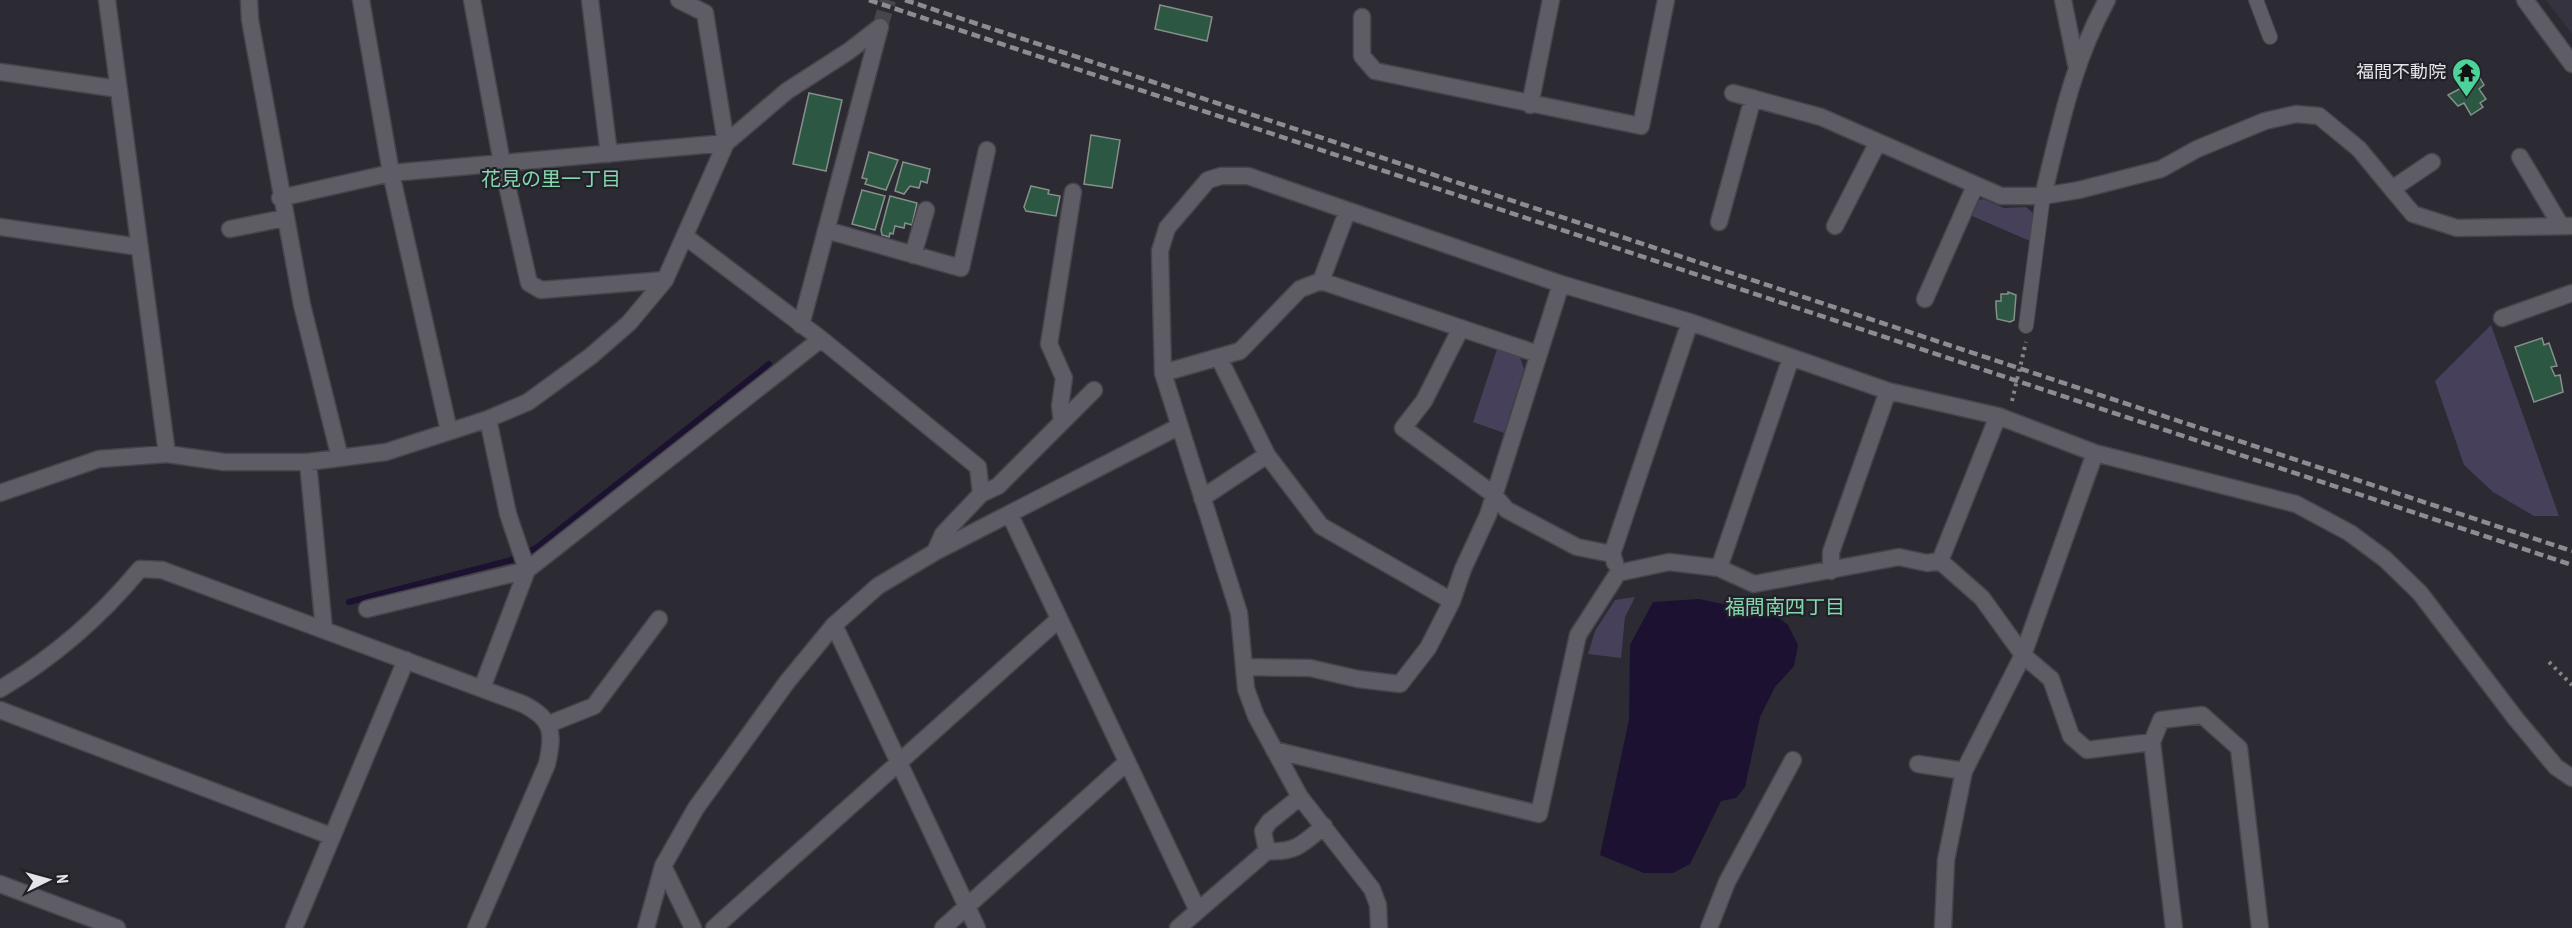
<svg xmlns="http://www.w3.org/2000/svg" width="2572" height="928" viewBox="0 0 2572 928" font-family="'PT Sans Narrow','Noto Sans JP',sans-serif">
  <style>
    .built { fill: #363341 }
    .green { fill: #47405a }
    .water { fill: #1c1131 }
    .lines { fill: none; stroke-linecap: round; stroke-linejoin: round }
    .stream { stroke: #1c1131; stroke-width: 6 }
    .building { fill: #2c5742; stroke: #85908a; stroke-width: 1.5 }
    .minor-tunnel { stroke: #48464d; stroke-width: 16; stroke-dasharray: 16 8; stroke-linecap: butt }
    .service-casing { stroke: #46454c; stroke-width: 16 }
    .minor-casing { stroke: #46454c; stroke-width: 19 }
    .tertiary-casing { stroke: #46454c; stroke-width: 19 }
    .path { stroke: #87858c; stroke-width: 4; stroke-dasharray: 3 4.5; stroke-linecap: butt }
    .service { stroke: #5e5c65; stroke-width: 14 }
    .minor { stroke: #5e5c65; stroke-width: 16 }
    .tertiary { stroke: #5e5c65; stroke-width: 16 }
    .rail { stroke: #8e8c93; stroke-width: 4.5; stroke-dasharray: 9 4.5; stroke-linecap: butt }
    .labels { text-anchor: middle; stroke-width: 4.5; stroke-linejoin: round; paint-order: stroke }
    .poi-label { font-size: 18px; fill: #e5e4e9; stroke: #222028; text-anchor: end }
    .neighbourhood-label { font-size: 20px; fill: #86d8af; stroke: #222028 }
  </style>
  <rect width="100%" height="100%" fill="#2c2a32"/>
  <!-- built -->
  <path class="built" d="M2546,0H2572V34Z"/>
  <!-- green -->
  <path class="green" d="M1983,199L2004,208L2026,207L2033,213L2030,241L1972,216L1979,200Z
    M2491,325L2559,516H2534L2493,492L2464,465L2435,381Z
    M1497,349L1520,357L1524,369L1504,433L1473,422Z
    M1635,597L1625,617L1621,658L1588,654L1595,631L1615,600Z"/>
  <!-- water -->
  <path class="water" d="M1699,599L1775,615L1788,625L1798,645L1794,666L1775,687L1760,717L1745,787L1736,798L1721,801L1690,864L1673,873H1644L1600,855L1629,720L1630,645L1653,602Z"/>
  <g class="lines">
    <!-- stream -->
    <path class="stream" d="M349,602L511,560L536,548L769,364"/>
  </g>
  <!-- building -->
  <path class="building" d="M1160,5L1212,17L1207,41L1155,29Z
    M2480,78L2484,85L2479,89L2486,99L2480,103L2483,107L2471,115L2464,103L2458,106L2448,95Z
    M809,93L842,100L826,171L793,164Z
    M1091,135L1120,140L1112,188L1084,184Z
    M869,152L898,160L886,190L865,184L867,179L862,178Z
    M903,162L930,169L927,183L921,181L919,188L910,186L904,194L895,191Z
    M1031,186L1049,190L1048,194L1060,196L1056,216L1026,211L1024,207Z
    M862,190L885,196L875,230L852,224Z
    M890,196L917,203L912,225L905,223L904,228L895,226L893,234L890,233L889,237L882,235L881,230Z
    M2008,292L2016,295L2014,320L2010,322L1997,319L1996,307V301H2001V294H2008Z
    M2542,338L2544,345L2549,343L2557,366L2551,367L2555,376L2560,375L2563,392L2534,402L2515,347Z"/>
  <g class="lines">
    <!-- minor-tunnel -->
    <path class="minor-tunnel" d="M880,27L888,0"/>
    <defs>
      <path id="service" d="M2256,0L2270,37
        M2026,326L2043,196"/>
      <path id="minor" d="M107,0L167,454
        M249,0L250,20L302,305L340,458
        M361,0L391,173L449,431
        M472,0L502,163L529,283L541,290L665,280
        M590,0L609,154
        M679,0L705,13L726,143
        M2063,0L2076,64
        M2525,0L2572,64
        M1362,17V56L1375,71L1641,126L1666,0
        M0,72L119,89
        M1733,93L1821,117L1878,142
        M1530,105L1551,0
        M2520,157L2561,226
        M2432,162L2392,189L2413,214L2457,228L2572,226
        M2043,196C2060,127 2072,64 2107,0
        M280,198L391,173L726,143
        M1347,212L1321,281L1538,354
        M1719,222L1753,98
        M1835,226L1878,142L2001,196H2043L2079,190L2161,169L2197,149L2265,121L2296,114L2319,116L2359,149L2392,189
        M0,227L139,247
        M230,229L285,218
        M826,230L961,268L987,150
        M686,237L821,339L978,467L981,494L943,534L935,552
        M913,255L926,210
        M1925,299L1975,186
        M2502,318L2572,293
        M801,325L880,27
        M1461,328L1424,401L1403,428L1493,494L1507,510L1577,547L1612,554
        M1163,373L1240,351L1300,289L1321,281
        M1062,422L1094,390
        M1267,455L1321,526L1452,601
        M308,462L324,630
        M0,493L99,459L167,454L224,462H308L386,452L488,419L528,402L591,356L629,323L665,280L726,143L787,91L849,51L880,27
        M981,494L998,486L1062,422L1060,406L1064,378L1049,344L1073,192
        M1202,498L1267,455L1219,358
        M1010,515L1198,911
        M1940,561L1982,598L2023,655L2051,679L2071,736L2087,750L2152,742
        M1940,561L1998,416
        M1615,563L1612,554L1690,322
        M1719,568L1791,358
        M1831,571V552L1888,391
        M367,609L527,570L821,339
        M834,625L977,928
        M1244,667L1310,668L1358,679L1400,684L1428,648L1452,601L1463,569L1488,515L1561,284
        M482,688L527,570L508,514L488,419
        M0,689C53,658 101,616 140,569L162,570
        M0,710L331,836
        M549,724L594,706L659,619
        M1274,750L1539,814L1578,635L1618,573L1669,562L1719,568L1754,584L1899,557L1927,563L1940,561
        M1918,764L1964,771
        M1267,851L1263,831L1269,822L1300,797
        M663,866L693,928
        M0,884L117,928
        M294,928L406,660
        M646,928L663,866L696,808L787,682L834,625L878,586L935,552L1180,426
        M714,928L1059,619
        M943,928L1127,762
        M1178,928L1267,851C1295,853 1303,844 1324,826
        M1379,928L1378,905L1372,889L1300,797L1256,716L1246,689L1239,613L1163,373L1160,251L1167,228L1208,180L1221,176H1248L1561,284L1690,322L1888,391L1998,416L2095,453L2296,504L2350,533L2385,559L2420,593L2516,719L2556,767L2572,778
        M1709,928L1727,882L1793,760
        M1943,928L1946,860L1964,771L2023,655L2095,453
        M2174,928L2152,742L2161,720L2202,715L2239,748L2260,928"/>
      <path id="tertiary" d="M162,570L523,704C553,719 554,732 547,764L476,928"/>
    </defs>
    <!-- service casing -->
    <use href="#service" class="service-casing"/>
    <!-- minor casing -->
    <use href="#minor" class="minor-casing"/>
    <!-- tertiary casing -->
    <use href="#tertiary" class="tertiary-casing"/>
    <!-- path -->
    <path class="path" d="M2012,401L2026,342
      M2549,662L2572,685"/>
    <!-- service -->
    <use href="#service" class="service"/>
    <!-- minor -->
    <use href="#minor" class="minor"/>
    <!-- tertiary -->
    <use href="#tertiary" class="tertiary"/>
    <!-- rail -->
    <path class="rail" d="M869,0L2572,565
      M905,0L2572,551"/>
  </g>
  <!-- icons -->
  <defs>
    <symbol id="temple-pin" viewBox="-11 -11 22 30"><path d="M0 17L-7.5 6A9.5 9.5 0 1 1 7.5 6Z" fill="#4dd39a" stroke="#222028"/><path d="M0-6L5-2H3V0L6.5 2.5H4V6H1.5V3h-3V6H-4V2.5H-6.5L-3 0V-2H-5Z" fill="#111"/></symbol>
  </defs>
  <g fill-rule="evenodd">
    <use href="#temple-pin" x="2450" y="56" width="33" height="45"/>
  </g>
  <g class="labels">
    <!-- poi labels -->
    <g class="poi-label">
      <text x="2446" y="78">福間不動院</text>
    </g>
    <!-- neighbourhood labels -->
    <g class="neighbourhood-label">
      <text x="551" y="186">花見の里一丁目</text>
      <text x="1785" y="614">福間南四丁目</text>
    </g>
  </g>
  <!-- north arrow -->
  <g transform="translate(48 880) rotate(85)" stroke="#222028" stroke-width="4.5" paint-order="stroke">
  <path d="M0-4.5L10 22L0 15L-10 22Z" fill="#e5e4e9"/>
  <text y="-9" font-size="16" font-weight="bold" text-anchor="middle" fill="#e5e4e9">N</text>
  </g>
</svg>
